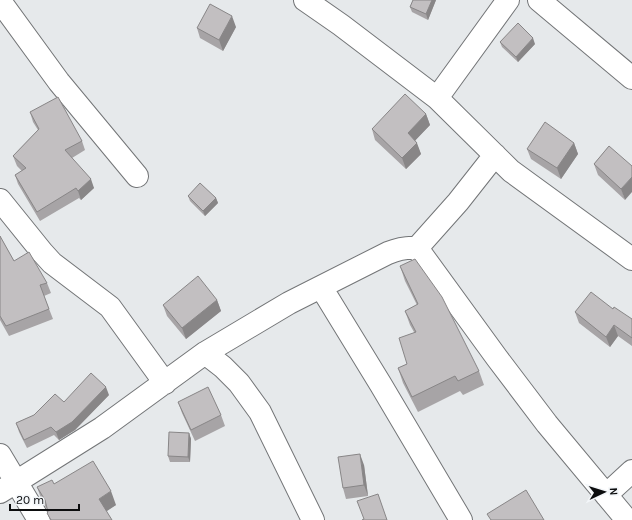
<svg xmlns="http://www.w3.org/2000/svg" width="632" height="520" viewBox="0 0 632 520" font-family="Karla,sans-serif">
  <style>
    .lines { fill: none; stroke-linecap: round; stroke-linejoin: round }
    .minor-casing { stroke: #737577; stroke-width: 24 }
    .minor { stroke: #fff; stroke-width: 22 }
    .wall { fill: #a7a4a6 }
    .shaded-wall { fill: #888687 }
    .building { fill: #c2bfc1; stroke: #888687 }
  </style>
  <rect width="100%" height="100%" fill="#e6e9eb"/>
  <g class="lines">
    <defs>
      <path id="minor" d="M305,0L341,25L437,98L511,171L632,259
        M539,0L632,78
        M0,1L59,82L137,176
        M437,98L508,0
        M0,200L42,252L52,263L110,307L165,383
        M417,248L458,202L495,155
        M321,287L381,385L461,520
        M205,353L223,367L239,383L260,412L313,520
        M0,455L39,520
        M0,492L102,428L205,353L289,303L388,253C398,249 407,247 417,248L497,358L547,424L627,520
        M606,495L632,471"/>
    </defs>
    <!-- minor casing -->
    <use href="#minor" class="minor-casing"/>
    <!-- minor -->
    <use href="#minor" class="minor"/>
  </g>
  <!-- wall -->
  <path class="wall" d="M413,0H436L428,20L412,12L410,7Z
    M236,27L223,51L200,38L197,28Z
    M500,42L535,44L518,62L502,47Z
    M30,112L82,141L85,150L72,158L94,188L81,200L79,198L40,221L18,184L15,175L22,171L17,166L13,156L38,130L33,122Z
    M426,114L430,125L415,140L421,154L406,169L375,140L372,129Z
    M574,143L578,154L561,179L531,159L527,149Z
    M609,146L625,200L598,175L594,164Z
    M188,196L216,198L218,203L205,216L190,201Z
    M0,236L14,261L47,283L51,293L44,296L53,319L9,336L0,320Z
    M400,266L479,371L484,385L463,395L460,391L418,412L403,383L398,368L407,364L414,332L410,325L405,311L417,305L405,281Z
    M217,300L221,311L186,339L167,316L163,305Z
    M575,312L632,319V346L618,336L610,347L579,323Z
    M109,395L75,430L59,440L54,435L27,448L19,432L16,423L64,402Z
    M178,402L221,415L225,426L195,441L182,413Z
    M189,433L191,439L190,462H170L168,456Z
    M364,465L368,496L346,499L343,488Z
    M54,484L116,505L106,511L112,520H50L47,513L48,512V511L42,501L37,487Z"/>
  <!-- shaded-wall -->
  <path class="shaded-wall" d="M432,0H436L428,20L426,14Z
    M232,16L236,27L223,51L219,40Z
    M533,38L535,44L518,62L516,57Z
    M426,114L430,125L412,144L408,133Z
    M417,143L421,154L406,169L402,158Z
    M574,143L578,154L561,179L557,168Z
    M632,177V192L625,200L621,189Z
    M91,179L94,188L81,200L78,191Z
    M216,198L218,203L205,216L203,211Z
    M217,300L221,311L186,339L182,328Z
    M614,325L618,336L610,347L606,337Z
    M106,387L109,395L75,430L59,440L56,432Z
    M189,433L191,439L190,462L188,457Z
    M360,454L364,465L368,496L364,485Z
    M111,491L116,505L104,513L99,499Z"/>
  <!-- building -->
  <path class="building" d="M413,0H432L426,14L410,7Z
    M210,4L232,16L219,40L197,28Z
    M518,23L533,38L516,57L500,42Z
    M405,94L426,114L408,133L417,143L402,158L372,129Z
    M58,97L82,141L65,150L91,179L78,191L76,188L37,212L15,175L26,168L13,156L39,129L30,112Z
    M545,122L574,143L557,168L527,149Z
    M609,146L632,166V177L621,189L594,164Z
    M200,183L216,198L203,211L188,196Z
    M0,236L14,261L29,252L47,283L40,285L49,309L6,326L0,316Z
    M415,259L442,297L479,371L458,381L455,376L412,397L398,368L407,364L399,338L416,332L405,311L418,304L400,266Z
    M198,276L217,300L182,328L163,305Z
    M591,292L613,309L614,307L632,319V338L614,325L606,337L575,312Z
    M91,373L106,387L72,422L56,432L51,427L24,440L16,423L34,415L55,394L64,402Z
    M208,387L221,415L191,430L178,402Z
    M169,432L189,433L188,457L168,456Z
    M360,454L364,485L343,488L338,457Z
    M93,461L111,491L99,499L112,520H51L47,513L48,512L45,500L37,487L52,480L54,484Z
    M526,490L544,520H491L487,514Z
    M378,494L387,520H362L364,519L357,501Z"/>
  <!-- north arrow -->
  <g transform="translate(604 492) rotate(86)" stroke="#f3f6f9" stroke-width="3" paint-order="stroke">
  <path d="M0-3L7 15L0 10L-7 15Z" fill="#0c0d0e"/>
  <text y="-6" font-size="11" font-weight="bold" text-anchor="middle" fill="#0c0d0e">N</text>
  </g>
  <!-- scale -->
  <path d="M10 504v6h69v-6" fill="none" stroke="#0c0d0e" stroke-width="2"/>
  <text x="16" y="504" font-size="12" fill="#0c0d0e" stroke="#f3f6f9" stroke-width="3" paint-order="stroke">20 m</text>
</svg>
